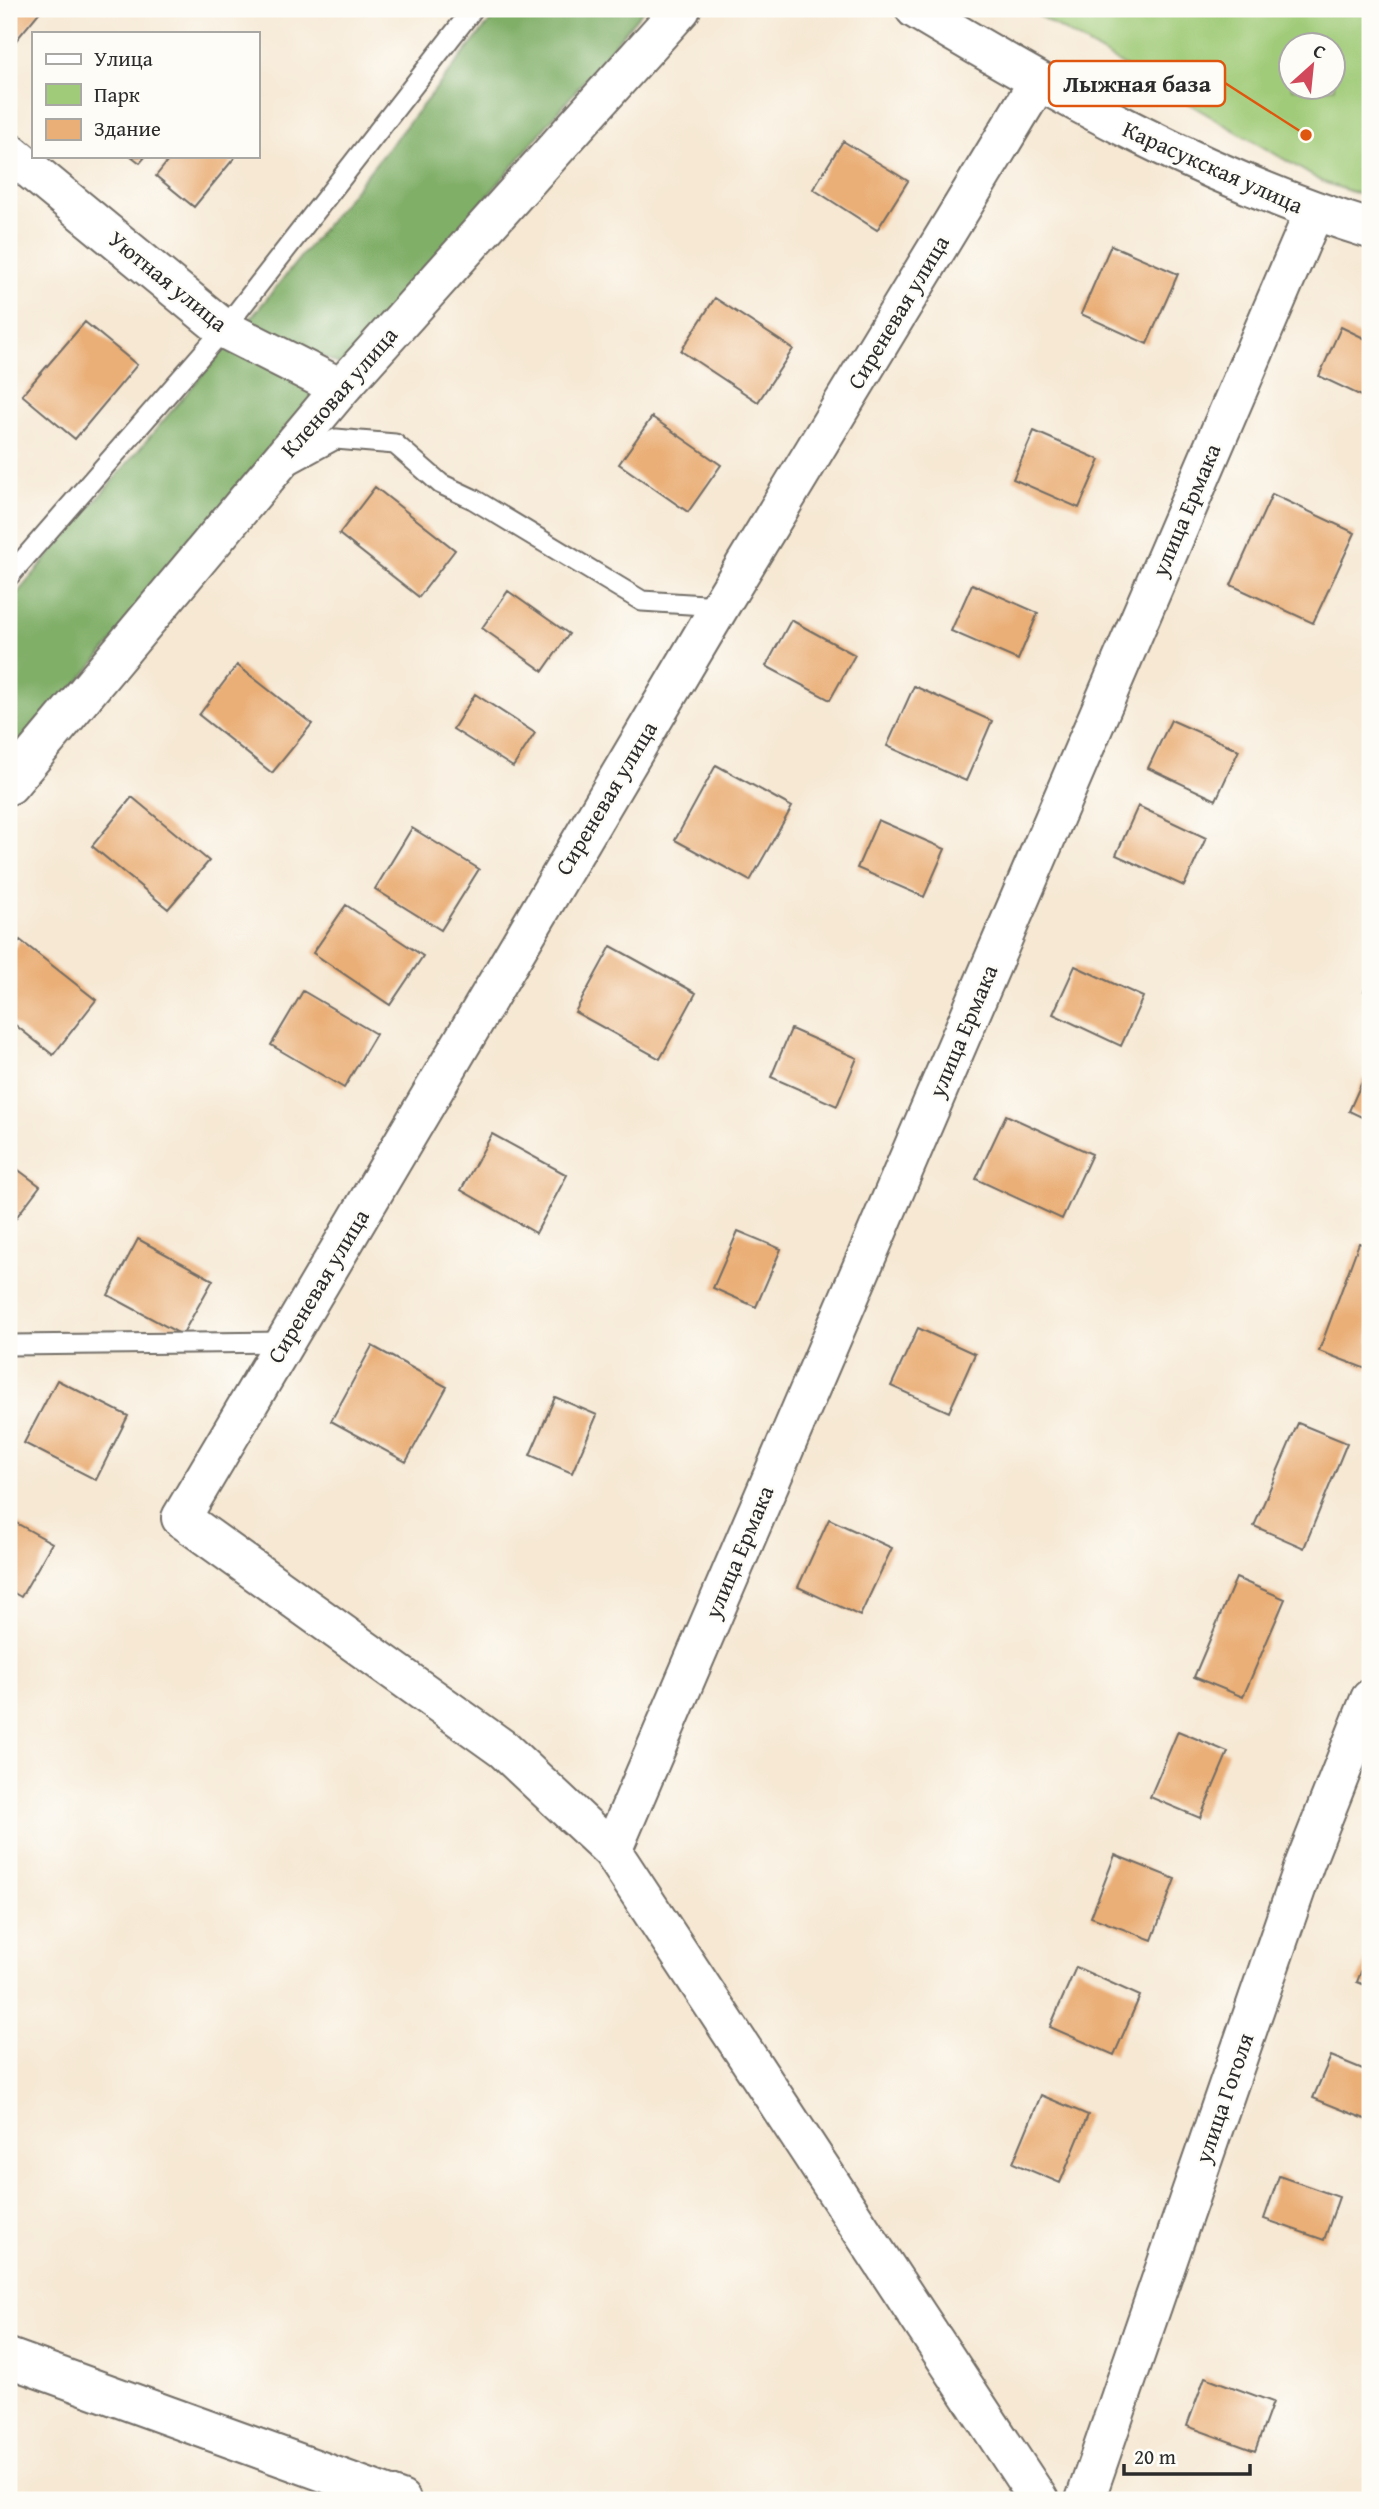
<svg xmlns="http://www.w3.org/2000/svg" width="1379" height="2509" viewBox="0 0 1379 2509" font-family="'Gentium Book Plus',serif">
  <style>
    .green { fill: #a0cb78; stroke: #667b52; stroke-width: 2; fill-rule: evenodd }
    .forest { fill: #80af68; stroke: #566d4a; stroke-width: 2 }
    .building { fill: #eaaf77 }
    .lines { fill: none; stroke-linecap: round; stroke-linejoin: round }
    .service-casing { stroke: #726d66; stroke-width: 23 }
    .minor-casing { stroke: #726d66; stroke-width: 42 }
    .tertiary-casing { stroke: #726d66; stroke-width: 42 }
    .service { stroke: #fff; stroke-width: 19 }
    .minor { stroke: #fff; stroke-width: 38 }
    .tertiary { stroke: #fff; stroke-width: 38 }
    .labels { text-anchor: middle; stroke-width: 5; stroke-linejoin: round; paint-order: stroke }
    .street-label { font-size: 23px; fill: #2b2b2b; stroke: #fdfcf7 }
    .leader { fill: none; stroke: #df570e; stroke-width: 2.5 }
    .callout-dot { fill: #df570e; stroke: #fdfcf7; stroke-width: 2.5 }
    .callout { fill: #fdfcf7; stroke: #df570e; stroke-width: 2.5 }
    .callout-label { font-size: 24px; text-anchor: middle; font-weight: bold; fill: #2b2b2b }
  </style>
  <rect width="100%" height="100%" fill="#fdfcf7"/>
  <filter id="ink" filterUnits="userSpaceOnUse"><feTurbulence type="fractalNoise" baseFrequency=".0143" numOctaves="2"/><feDisplacementMap in="SourceGraphic" scale="14" xChannelSelector="R" yChannelSelector="G"/><feConvolveMatrix kernelMatrix="1 2 1 2 8 2 1 2 1" color-interpolation-filters="sRGB"/></filter>
  <filter id="wash" filterUnits="userSpaceOnUse"><feTurbulence type="fractalNoise" baseFrequency=".00686" numOctaves="4" result="noise"/><feDisplacementMap in="SourceGraphic" scale="28" xChannelSelector="R" yChannelSelector="G"/><feGaussianBlur stdDeviation="1.57" result="paint"/><feColorMatrix in="noise" values="0 0 0 0 0 0 0 0 0 0 0 0 0 0 0 0 0 1.4 0 .05"/><feComposite in="paint" operator="in"/></filter>
  <g filter="url(#wash)">
    <rect width="100%" height="100%" fill="#f6e8d3"/>
    <!-- green -->
    <path class="green" d="M1027,9H1370V198L1323,182ZM1292,46H1334V88H1292Z"/>
    <!-- forest -->
    <path class="forest" d="M500,9H644L345,367L248,322Z
      M230,342L326,390L9,764V603Z"/>
    <g id="blocks">
      <!-- building -->
      <path class="building" d="M9,9H42L9,49Z
        M843,141L908,181L877,230L813,189Z
        M131,156H146L140,163Z
        M172,156H236L194,207L156,176Z
        M1111,245L1178,274L1147,344L1081,314Z
        M715,298L793,349L758,402L681,351Z
        M85,322L137,365L75,439L22,395Z
        M1341,327L1370,341V400L1319,376Z
        M652,417L721,465L688,512L619,464Z
        M1034,431L1100,460L1079,508L1013,479Z
        M375,487L455,550L419,597L339,534Z
        M1272,494L1355,533L1313,623L1231,585Z
        M972,584L1038,613L1018,660L951,631Z
        M508,591L569,634L543,671L482,628Z
        M791,620L855,655L830,700L766,666Z
        M237,665L312,724L272,773L199,715Z
        M914,686L992,721L966,781L887,746Z
        M475,694L535,733L513,767L453,729Z
        M1171,720L1239,750L1216,800L1148,768Z
        M716,765L792,807L750,881L675,840Z
        M132,797L209,861L168,909L92,846Z
        M1138,806L1206,838L1184,886L1116,855Z
        M878,820L945,849L924,897L857,868Z
        M412,828L479,869L441,930L375,889Z
        M346,905L423,956L390,1005L313,953Z
        M20,940L96,1000L53,1055L9,1020V954Z
        M611,946L696,993L660,1059L575,1012Z
        M1075,966L1143,997L1121,1046L1053,1014Z
        M1370,977V993L1364,991Z
        M303,991L376,1034L344,1088L271,1045Z
        M791,1029L857,1058L837,1106L771,1077Z
        M1370,1064V1121L1349,1111Z
        M1006,1115L1092,1154L1062,1219L976,1179Z
        M492,1134L567,1175L536,1233L461,1190Z
        M9,1163L40,1186L15,1219L9,1214Z
        M738,1231L781,1249L756,1307L713,1288Z
        M138,1239L213,1280L182,1335L108,1295Z
        M1359,1243L1370,1247L1369,1370L1319,1351Z
        M918,1328L975,1354L949,1412L891,1386Z
        M372,1346L447,1387L406,1462L331,1421Z
        M57,1380L128,1416L96,1480L24,1443Z
        M555,1397L597,1415L572,1473L530,1455Z
        M1298,1423L1347,1443L1304,1548L1254,1526Z
        M9,1519L52,1543L21,1597L9,1590Z
        M829,1519L892,1548L860,1616L798,1587Z
        M1236,1578L1285,1599L1243,1697L1194,1677Z
        M1178,1731L1228,1752L1200,1818L1150,1797Z
        M1115,1855L1175,1879L1152,1940L1091,1917Z
        M1370,1949V1987L1357,1982Z
        M1076,1967L1140,1996L1114,2055L1050,2027Z
        M1331,2056L1370,2072V2121L1313,2098Z
        M1041,2095L1088,2115L1060,2183L1013,2163Z
        M1279,2176L1339,2197L1324,2240L1264,2219Z
        M1205,2377L1273,2402L1255,2451L1187,2426Z"/>
    </g>
  </g>
  <g filter="url(#ink)">
    <use href="#blocks" fill-opacity="0" stroke="#726d66" stroke-width="2"/>
    <g class="lines">
      <defs>
        <path id="service" d="M292,463L336,439L395,444L441,484L473,499L642,601L720,606
          M9,576L224,329L473,9
          M9,1345L285,1342"/>
        <path id="minor" d="M915,9C1060,96 1208,179 1370,229
          M1038,82L720,606L181,1518L503,1749L612,1851L1039,2500
          M9,152L224,329L341,388
          M9,785L341,388L681,9
          M612,1851L1314,212
          M1085,2500L1305,1863L1370,1699"/>
        <path id="tertiary" d="M9,2358L401,2500"/>
      </defs>
      <!-- service casing -->
      <use href="#service" class="service-casing"/>
      <!-- minor casing -->
      <use href="#minor" class="minor-casing"/>
      <!-- tertiary casing -->
      <use href="#tertiary" class="tertiary-casing"/>
      <!-- service -->
      <use href="#service" class="service"/>
      <!-- minor -->
      <use href="#minor" class="minor"/>
      <!-- tertiary -->
      <use href="#tertiary" class="tertiary"/>
    </g>
  </g>
  <g class="labels">
    <!-- street labels -->
    <g class="street-label">
      <text transform="translate(1213 167) rotate(24)" y="8">Карасукская улица</text>
      <text transform="translate(168 281) rotate(39)" y="8">Уютная улица</text>
      <text transform="translate(898 312) rotate(-59)" y="8">Сиреневая улица</text>
      <text transform="translate(339 392) rotate(-49)" y="8">Кленовая улица</text>
      <text transform="translate(1186 510) rotate(-67)" y="8">улица Ермака</text>
      <text transform="translate(606 798) rotate(-59)" y="8">Сиреневая улица</text>
      <text transform="translate(963 1031) rotate(-67)" y="8">улица Ермака</text>
      <text transform="translate(318 1286) rotate(-59)" y="8">Сиреневая улица</text>
      <text transform="translate(739 1552) rotate(-67)" y="8">улица Ермака</text>
      <text transform="translate(1224 2098) rotate(-71)" y="8">улица Гоголя</text>
    </g>
  </g>
  <!-- callouts -->
  <path class="leader" d="M1306 135L1225 83"/>
  <circle class="callout-dot" cx="1306" cy="135" r="7"/>
  <rect class="callout" x="1049" y="61" width="176" height="45" rx="7"/>
  <g class="callout-label">
    <text x="1137" y="92">Лыжная база</text>
  </g>
  <!-- margin -->
  <rect width="1379" height="2509" fill="none" stroke="#fdfcf7" stroke-width="35"/>
  <!-- legend -->
  <rect x="32" y="32" width="228" height="126" fill="#fdfcf7" stroke="#a9a8a5" stroke-width="2"/>
  <rect x="46" y="54" width="35" height="10" fill="#ffffff" stroke="#a9a8a5" stroke-width="2"/>
  <text x="94" y="66" font-size="21" fill="#2b2b2b">Улица</text>
  <rect x="46" y="84" width="35" height="21" fill="#a0cb78" stroke="#a9a8a5" stroke-width="2"/>
  <text x="94" y="102" font-size="21" fill="#2b2b2b">Парк</text>
  <rect x="46" y="119" width="35" height="21" fill="#eaaf77" stroke="#a9a8a5" stroke-width="2"/>
  <text x="94" y="136" font-size="21" fill="#2b2b2b">Здание</text>
  <!-- north arrow -->
  <g transform="translate(1312 66) rotate(27)"><circle r="33" fill="#fdfcf7" stroke="#a9a8a5" stroke-width="2"/>
  <path d="M0-5L12 26L0 18L-12 26Z" fill="#d1495b"/>
  <text y="-10" font-size="19" font-weight="bold" text-anchor="middle" fill="#2b2b2b">С</text>
  </g>
  <!-- scale -->
  <path d="M1124 2464v10h126v-10" fill="none" stroke="#2b2b2b" stroke-width="3.5"/>
  <text x="1134" y="2464" font-size="21" fill="#2b2b2b" stroke="#fdfcf7" stroke-width="5" paint-order="stroke">20 m</text>
</svg>
